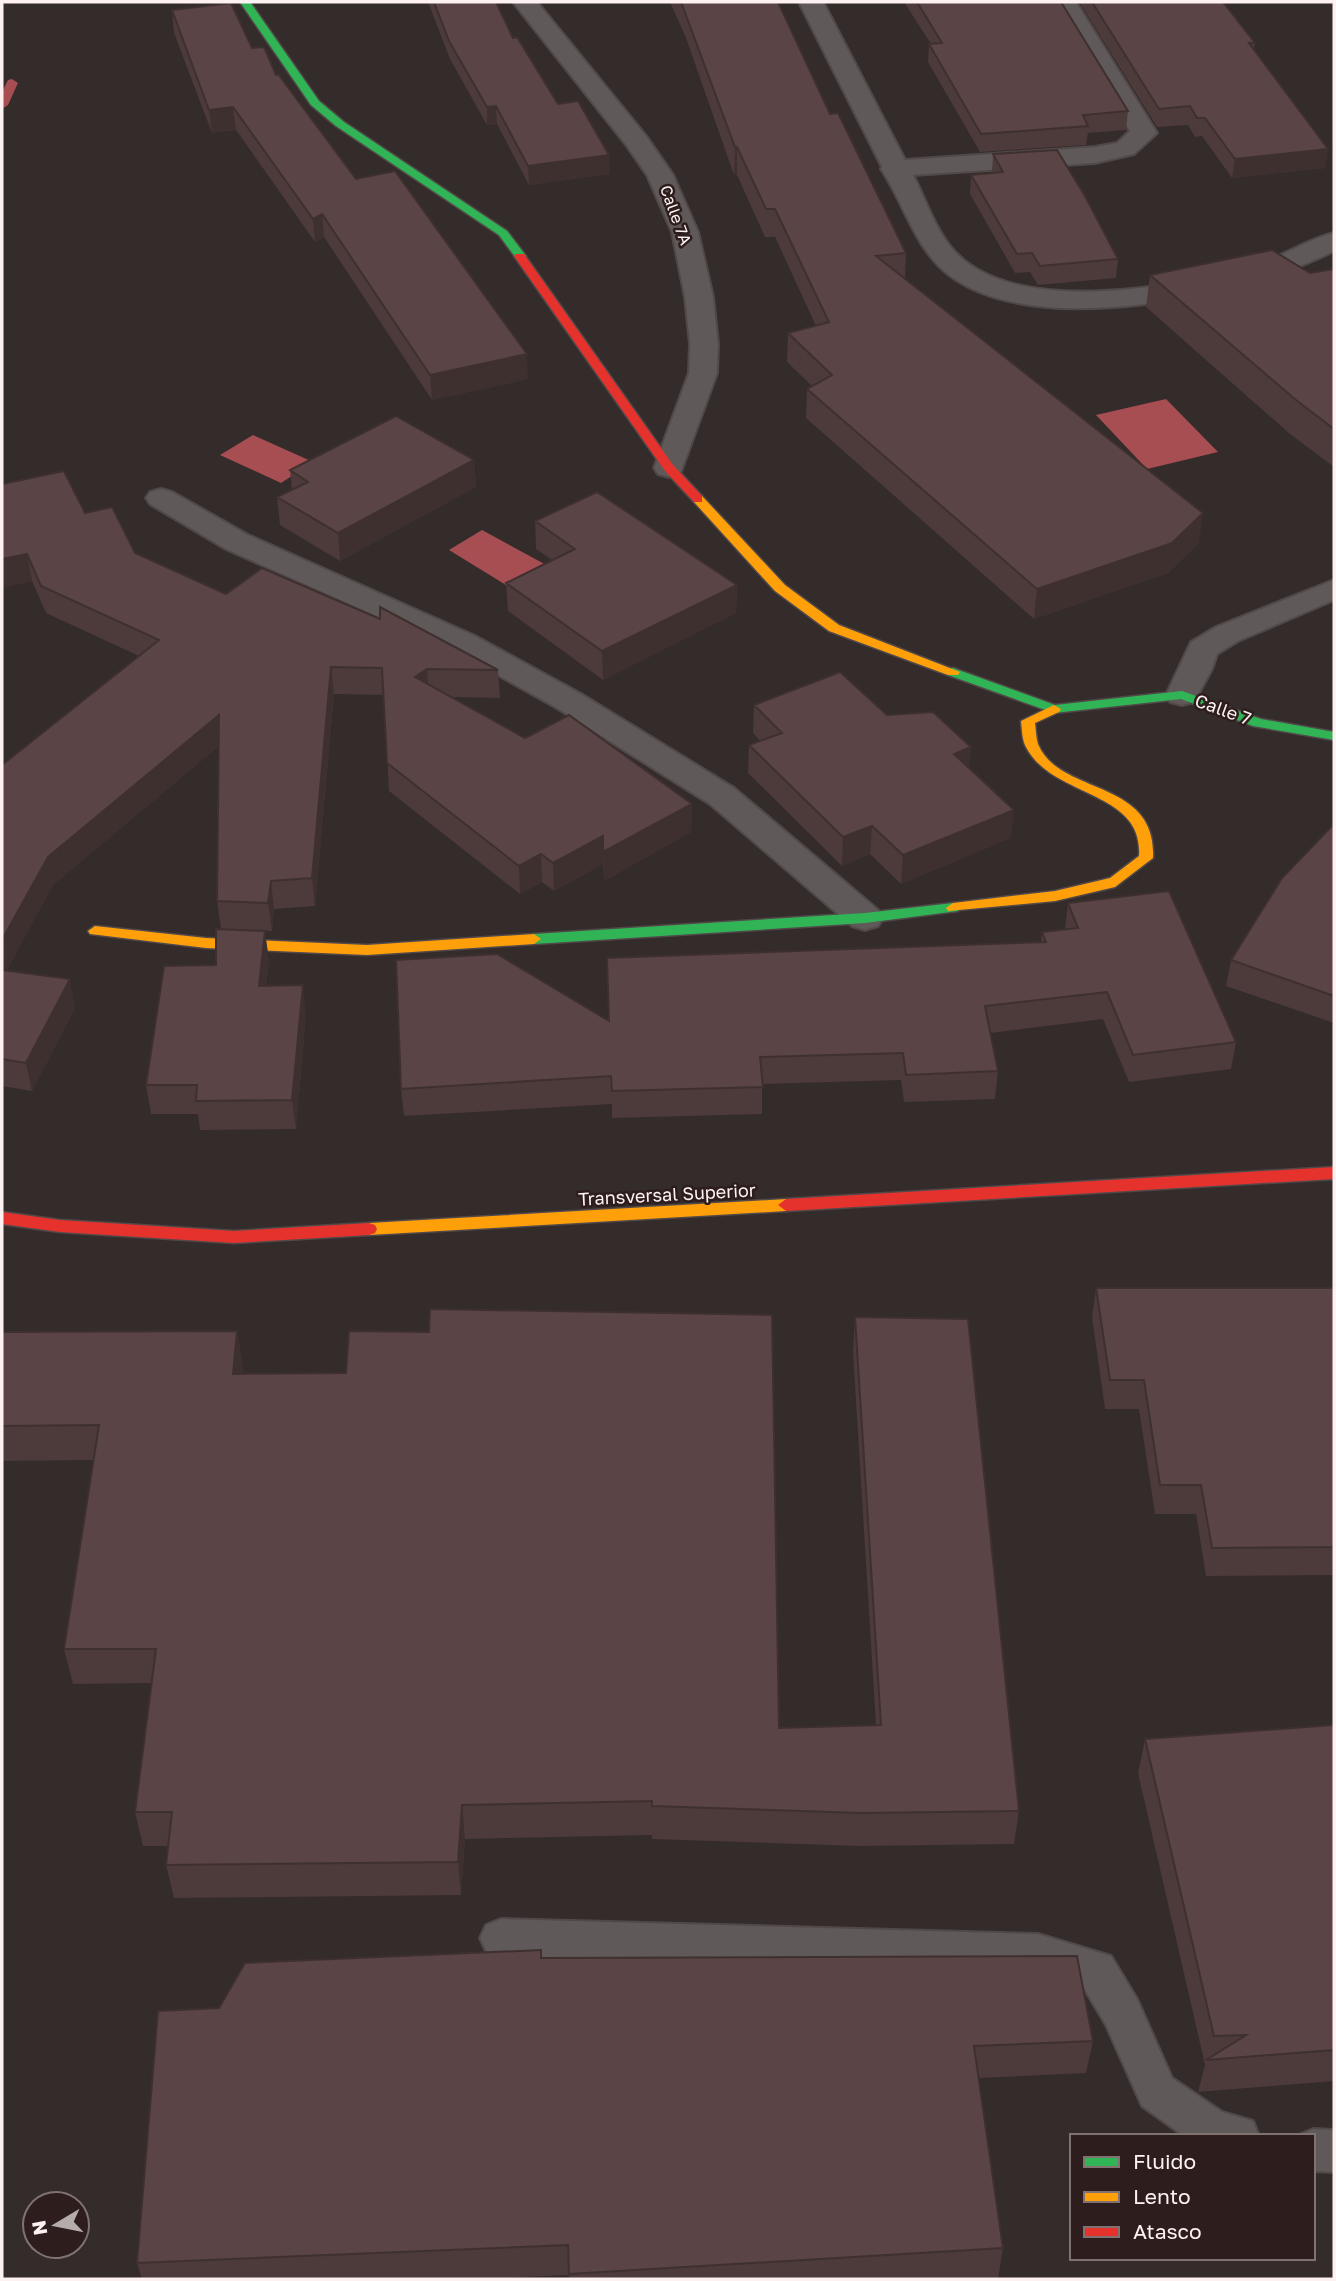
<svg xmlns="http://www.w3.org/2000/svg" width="1336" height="2281" viewBox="0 0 1336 2281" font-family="'Golos Text',sans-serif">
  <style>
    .water { fill: #a74e53 }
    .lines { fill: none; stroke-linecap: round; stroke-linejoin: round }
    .stream { fill: #a74e53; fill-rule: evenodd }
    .lane-casing { stroke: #514849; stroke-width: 4 }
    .street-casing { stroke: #514849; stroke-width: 4 }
    .fast-casing { stroke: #514849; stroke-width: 3 }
    .slow-casing { stroke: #514849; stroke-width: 3 }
    .jam-casing { stroke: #514849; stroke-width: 3 }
    .lane { fill: #605959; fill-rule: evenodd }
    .street { fill: #605959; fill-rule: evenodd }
    .fast { fill: #30b455; fill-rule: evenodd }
    .slow { fill: #ff9f0a; fill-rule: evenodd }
    .jam { fill: #e5322d; fill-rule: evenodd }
    .wall { fill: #4d3a3b }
    .shaded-wall { fill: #3f3030 }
    .building { fill: #5a4445; stroke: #3f3030; stroke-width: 2 }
    .labels { text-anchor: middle; stroke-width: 5; stroke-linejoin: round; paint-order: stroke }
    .far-street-label { font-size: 16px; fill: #fdf1f1; stroke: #2e1d1d }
    .street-label { font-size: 18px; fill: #fdf1f1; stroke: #2e1d1d }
  </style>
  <rect width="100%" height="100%" fill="#342b2b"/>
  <!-- water -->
  <path class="water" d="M1166,399L1218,452L1147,469L1096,415Z
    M253,435L313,462L281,483L220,455Z
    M482,530L550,567L514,590L449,550Z"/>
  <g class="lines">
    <!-- stream -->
    <path class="stream" d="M12,79L18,83L8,105L2,109V92L8,80Z"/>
    <defs>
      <path id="lane" d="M501,1919L1038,1934L1111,1956L1137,1999L1172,2078L1222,2112L1253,2121L1259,2136H1184L1142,2106L1106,2025L1082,1985L1038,1972L501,1957L486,1951L480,1938L486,1925Z
        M1313,2129L1334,2130V2172L1313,2171V2136H1297Z"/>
      <path id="street" d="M513,2H537L646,136L673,175L698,232L713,297L718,344L717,373L680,474L669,477L658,474L654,468L689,373L690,344L685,297L672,232L647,175L627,146Z
        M799,2H823L905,160L1095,147L1117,143L1130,131L1052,2H1076L1157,133L1134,154L1095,163L913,175C925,198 934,226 950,246C1008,320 1183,287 1260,263C1286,255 1308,239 1334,233V251C1245,296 1035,341 949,275C915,249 904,203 881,169L882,167Z
        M161,489L172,492L248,535L475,636L581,694L734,788L878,910L883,918L878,926L865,930L852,926L710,804L557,708L453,650L226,549L150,504L146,498L150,492Z
        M1334,580V600L1238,641L1217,654L1212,669L1194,702L1182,705L1170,702L1166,695L1191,642L1216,627Z"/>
      <path id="fast" d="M240,2H250L319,101L344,122L507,231L526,256L524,258H516L499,235L336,126L311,105Z
        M953,668L1055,705L1182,691L1261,719L1334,732V740L1253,726L1181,699L1054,713L948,675V669Z
        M953,903L960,908L958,911L865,923L534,944L527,939L534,934L865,913Z"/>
      <path id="slow" d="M698,495L702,496L785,585L839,625L960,672L958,675H948L829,631L775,591L694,502L692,499Z
        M1054,705L1061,709L1059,712L1035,723C1036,730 1036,738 1038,744C1059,796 1157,778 1153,858L1115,887L1055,901L948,911L946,908L953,903L1055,891L1110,878L1139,856C1144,790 1052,798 1026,747C1022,740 1022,730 1021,721Z
        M95,926L206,938L367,945L534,934L541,939L534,944L367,955L206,948L90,934L88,931Z
        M786,1199L794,1205L786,1211L369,1235L363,1233L361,1229L363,1225L369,1223Z"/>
      <path id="jam" d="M516,254H524L673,465L702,496V502H694L665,471L514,256Z
        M1334,1167V1179L786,1211L778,1205L786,1199Z
        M2,1212L60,1220L234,1231L369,1223L375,1225L377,1229L375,1233L369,1235L234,1243L60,1232L2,1224Z"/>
    </defs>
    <!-- lane casing -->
    <use href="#lane" class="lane-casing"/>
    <!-- street casing -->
    <use href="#street" class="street-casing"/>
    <!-- fast casing -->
    <use href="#fast" class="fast-casing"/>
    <!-- slow casing -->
    <use href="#slow" class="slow-casing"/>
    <!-- jam casing -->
    <use href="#jam" class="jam-casing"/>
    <!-- lane -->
    <use href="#lane" class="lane"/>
    <!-- street -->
    <use href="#street" class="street"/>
    <!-- fast -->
    <use href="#fast" class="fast"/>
    <!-- slow -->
    <use href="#slow" class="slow"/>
    <!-- jam -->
    <use href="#jam" class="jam"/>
  </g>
  <!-- wall -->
  <path class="wall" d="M428,2H496L513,38L558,104L610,174L529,185L497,124L487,125L450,59Z
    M670,2H778L830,114L906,253L905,278L1199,543L1168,573L1034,619L806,418L807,389L812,386L787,362L788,333L816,326L775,237H765L737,175H734L686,38Z
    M904,2H1061L1128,111L1126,130L1088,133L1086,145L980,152L928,62L929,44H931Z
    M1079,2H1223L1255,43L1254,50L1328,149L1325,168L1232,178L1202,136L1195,137L1188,125L1157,127Z
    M172,10L252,48L276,75L356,179L528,379L432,400L324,237L315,242L236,130L212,133L174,33Z
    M993,154L1118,259L1116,278L1038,285L1030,272L1015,273L970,194L971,175L992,173Z
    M1334,269V467L1290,434L1146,307L1150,275L1310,273Z
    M474,460L476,487L340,561L280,525L277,497L292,490L290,470Z
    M2,484L85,513L135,553L226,594L498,670L500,698L451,697L525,738L692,804L691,832L604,881L603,864L554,891L542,882L520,894L389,791L384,695L334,694L315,906L274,909L272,931L221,929L217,901L219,746L53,885L7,970L75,1008L32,1091L2,1086V765L139,656L46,613L32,581L2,588Z
    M535,521L737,585L736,613L603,680L508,611L506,583L552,560L536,549Z
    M754,705L887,715L971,747L969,768L1011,838L901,884L870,854L842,866L748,773L749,745L760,741L753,733Z
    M1334,824V1023L1226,986L1231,960Z
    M1068,903L1236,1042L1231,1069L1129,1082L1103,1019L990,1033L998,1071L995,1099L904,1102L901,1080L762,1084V1114L612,1118V1104L404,1116L401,1089L609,1020L1041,942L1042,932L1065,929Z
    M269,960L266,986L306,1014L296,1129L200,1130L198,1114H151L146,1085L216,965Z
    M1096,1288H1334V1575L1206,1576L1196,1514H1155L1139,1409H1105L1092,1317Z
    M855,1317L1019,1811L1014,1844L859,1846L652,1839V1835L465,1839L461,1895L174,1898L166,1865L168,1846H143L135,1812L151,1683L73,1684L64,1649L94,1460L2,1461V1332L237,1331L243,1366L242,1374L779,1728L876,1725L853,1352Z
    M1334,1725V2081L1198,2092L1205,2065L1138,1773L1145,1739Z
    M542,1958L1093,2041L1086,2073L979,2078L1003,2248L998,2279H569V2275L477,2279H142L137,2263L219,2008Z"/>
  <!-- shaded-wall -->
  <path class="shaded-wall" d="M496,106L497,124L487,125V107Z
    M233,107L236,130L212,133L209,110Z
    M735,147H737V175H734Z
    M1328,149L1325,168L1232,178L1235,159Z
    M609,155L610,174L529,185L528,166Z
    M322,214L324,237L315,242L313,219Z
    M527,354L528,379L432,400L430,375Z
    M474,460L476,487L340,561L338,533Z
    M1203,513L1199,543L1168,573L1034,619L1037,589Z
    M27,554L32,581L2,588V559Z
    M737,585L736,613L603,680L602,651Z
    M331,667L334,694L315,906L312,878Z
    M427,669L429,696L415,677Z
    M219,715L223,743L53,885L2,979V940L48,857Z
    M971,747L969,776L954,754Z
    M692,804L691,832L604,881L603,852Z
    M1014,810L1011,838L901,884L903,855Z
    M872,826L870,854L842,866L843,837Z
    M603,836V864L554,891L553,863Z
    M541,854L542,882L520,894L519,866Z
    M271,881L274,909L272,931L268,903Z
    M265,931L269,960L263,1015L259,986Z
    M70,979L75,1008L32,1091L26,1063Z
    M303,985L306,1014L296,1129L292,1100Z
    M237,1331L243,1366L239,1409L233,1374Z
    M462,1805L465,1839L461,1895L458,1862Z"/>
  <!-- building -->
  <path class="building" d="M434,2H496L513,38L517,37L558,104L578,101L609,155L528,166L496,106L487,107L449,41Z
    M681,2H778L830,114L838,113L906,253L876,256L1203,513L1172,543L1037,589L807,389L832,375L788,333L829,322L775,209H766L737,147H735Z
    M917,2H1061L1128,111L1083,115L1088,126L981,134L929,44L942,43Z
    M1092,2H1223L1255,43H1249L1328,149L1235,159L1205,118H1197L1190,106L1159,109Z
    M231,3L252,48L264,47L276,75L278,74L356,179L395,171L527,354L430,375L322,214L313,219L233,107L209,110L172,10Z
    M1057,150L1085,196L1118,259L1040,266L1032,253L1017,254L971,175L1003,172L993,154Z
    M1272,250L1310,273L1334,269V429L1296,400L1150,275Z
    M396,416L474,460L338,533L277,497L308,482L290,470Z
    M64,471L85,513L112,507L135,553L226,594L262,568L380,619V607L498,670L427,669L415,677L525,738L569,715L692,804L603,852V836L553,863L541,854L519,866L387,763L382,668L331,667L312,878L271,881L268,903L217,901L219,715L48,857L2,940V765L159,640L41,586L27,554L2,559V484Z
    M597,492L737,585L602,651L506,583L575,549L535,521Z
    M840,672L887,715L933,712L971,747L954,754L1014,810L903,855L872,826L843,837L749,745L782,733L754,705Z
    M1334,824V996L1231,960L1282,878Z
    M1169,891L1236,1042L1133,1055L1107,992L985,1006L998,1071L906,1075L903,1053L760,1057L763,1087L612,1091L611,1076L401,1089L396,960L497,954L609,1021L607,958L1046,942L1042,932L1078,928L1068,903Z
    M216,929L265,931L259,986L303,985L292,1100L196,1101L197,1085H146L164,966L216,965Z
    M2,970L70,979L26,1063L2,1059Z
    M1096,1288H1334V1547L1212,1548L1201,1485H1160L1144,1380H1110Z
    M430,1309L772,1315L779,1728L881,1725L855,1317L968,1319L1019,1811L862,1813L652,1806V1801L462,1805L458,1862L166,1865L172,1812H135L156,1649H64L99,1425L2,1426V1332L237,1331L233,1374L346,1373L349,1331L429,1332Z
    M1334,1725V2050L1206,2060L1246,2035L1214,2036L1145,1739Z
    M541,1950V1958L1077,1956L1093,2041L974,2046L1003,2248L569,2274L568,2245L137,2263L158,2011L219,2008L245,1963Z"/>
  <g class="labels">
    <!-- far-street labels -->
    <g class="far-street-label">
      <text transform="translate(676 215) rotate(70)" y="6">Calle 7A</text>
    </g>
    <!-- street labels -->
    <g class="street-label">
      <text transform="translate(1223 710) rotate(20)" y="6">Calle 7</text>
      <text transform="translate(667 1195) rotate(-3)" y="6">Transversal Superior</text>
    </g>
  </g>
  <!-- border -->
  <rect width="1336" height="2281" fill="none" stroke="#fdf1f1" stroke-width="7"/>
  <!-- legend -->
  <rect x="1070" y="2134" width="245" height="126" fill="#2e1d1d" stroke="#817272" stroke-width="2"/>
  <rect x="1084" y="2157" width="35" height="10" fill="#30b455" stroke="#817272" stroke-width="2"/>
  <text x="1133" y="2169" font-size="21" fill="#fdf1f1">Fluido</text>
  <rect x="1084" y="2192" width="35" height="10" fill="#ff9f0a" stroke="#817272" stroke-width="2"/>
  <text x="1133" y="2204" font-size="21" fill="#fdf1f1">Lento</text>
  <rect x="1084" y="2227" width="35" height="10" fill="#e5322d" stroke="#817272" stroke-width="2"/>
  <text x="1133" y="2239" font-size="21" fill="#fdf1f1">Atasco</text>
  <!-- north arrow -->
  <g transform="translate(56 2225) rotate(260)"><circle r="33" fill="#2e1d1d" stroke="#817272" stroke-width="2"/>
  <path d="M0-5L12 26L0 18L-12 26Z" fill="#b7acac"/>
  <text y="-10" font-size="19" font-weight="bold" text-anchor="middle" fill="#fdf1f1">N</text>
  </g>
</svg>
